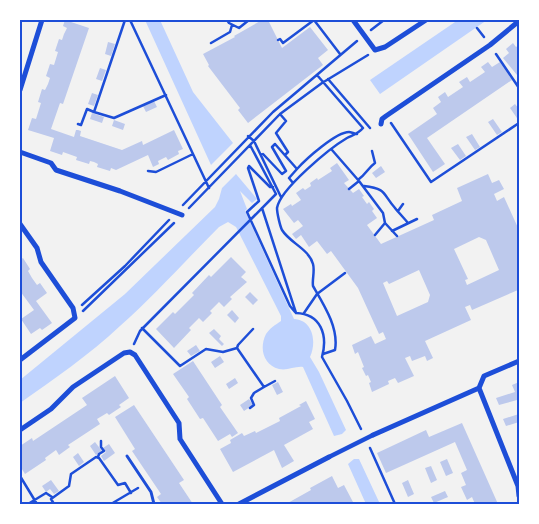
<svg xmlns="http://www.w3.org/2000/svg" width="539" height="524" viewBox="0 0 539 524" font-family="'PT Sans Narrow',sans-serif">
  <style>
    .water { fill: #bfd3fe }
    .building { fill: #bdc9ec; fill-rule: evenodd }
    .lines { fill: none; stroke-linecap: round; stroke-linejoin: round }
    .path { stroke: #1d4ed8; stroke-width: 2.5 }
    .service { stroke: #1d4ed8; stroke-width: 3 }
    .pedestrian { stroke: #1d4ed8; stroke-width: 4.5 }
    .minor { stroke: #1d4ed8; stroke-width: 5 }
    .neatline { fill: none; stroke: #1d4ed8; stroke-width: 2 }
  </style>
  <rect width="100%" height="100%" fill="#f2f2f2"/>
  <!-- water -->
  <path class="water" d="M145,20H160L193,92L233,143L211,165Z
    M458,20H487L380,94L370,80Z
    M236,174L257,199L252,203L240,191L247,209L245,211L294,319C313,320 317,342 310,357L319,372L346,430L342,434L334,436L303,367C295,366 287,371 279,369C263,365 259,348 266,334C270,328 275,325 281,321V316L236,227L228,222L219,227C186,260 155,295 120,326C89,355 54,379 20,403V380L125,294L215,207L219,199L222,188Z
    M354,459H359L380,504H366L348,464Z"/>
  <!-- building -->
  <path class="building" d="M65,20L89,28L63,104L60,103L51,129L74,137L76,130H78L81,131L80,136L122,150L142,141L143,145L174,130L183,149L178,151L179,154L168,160L166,157L158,161L159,164L153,167L148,155L116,170L111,168L110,171L97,167L98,164L94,162L90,161L89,164L76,160L77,157L63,152L62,155L50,151L54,138L28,130L32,118L36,119L41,103L38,102L42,89L45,90L48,84L50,78L46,76L50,64L54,65L58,52L55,51L59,39L62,40L64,34L67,28L63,26Z
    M262,20H268L282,48L310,27L328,50L318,58L323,65L248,123L238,110L240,108L208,66L209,65L203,54L235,37L234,36Z
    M108,42L115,44L111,56L105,54Z
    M513,43L516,47L519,45V73L517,75L503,58L509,53L506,49Z
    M488,62L492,67L500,62L512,80L427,138L445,164L433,172L408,134L437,114L433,108L441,102L438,97L445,92L448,97L463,87L459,82L467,77L470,82L485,72L481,67Z
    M100,68L106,70L102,81L96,79Z
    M92,93L98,95L94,106L88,104Z
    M154,101L157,107L146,112L143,106Z
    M515,104L519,109V121L510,108Z
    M92,113L104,117L102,123L90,119Z
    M493,119L502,132L497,135L488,122Z
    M114,120L125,124L123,130L112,126Z
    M472,134L480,147L475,150L466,137Z
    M458,144L466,156L460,160L451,148Z
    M337,163L349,180L344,183L353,193L359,189L364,196L362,197L367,204L369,202L374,209L372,211L377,218L367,225L381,244L434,220L432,215L462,201L457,188L488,174L492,183L499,180L504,189L494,194L497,201L504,197L519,230V285L517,286L518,290L472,310L470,305L465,307L471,320L425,341L433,358L427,361L425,356L412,361L410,356L405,358L414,376L398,383L395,378L388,381L389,384L372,392L369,383L371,382L368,375L366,376L362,368L364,367L358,352L355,354L352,345L371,336L375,344L386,339L383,332L379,334L358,288L331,251L327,254L317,241L309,247L301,235L296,239L292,234L303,226L298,220L294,223L283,209L291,204L292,206L301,200L296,193L303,188L305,190L311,186L310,183L317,178L318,180L332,171L330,168ZM479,237L486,240L499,270L467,285L465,280L468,279L454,249ZM419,270L430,295L428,302L397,316L383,283L387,281L389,284Z
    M381,166L385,172L376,178L372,173Z
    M231,257L246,272L241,277L247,282L230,297L232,299L224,307L219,302L210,311L212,313L203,322L199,318L189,328L191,330L174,348L156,329L173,312L175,314L194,295L192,293L209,275L211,277Z
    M23,258L30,269L28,271L32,278L37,285L40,283L47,293L36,301L52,323L42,330L40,328L31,334L21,319L34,310L20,291V260Z
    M250,292L258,300L253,305L245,297Z
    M232,310L239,318L235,323L227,315Z
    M214,329L221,336L219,339L224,344L222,346L209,333Z
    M196,345L200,351L191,356L187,351Z
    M220,356L224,362L215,368L211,362Z
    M193,361L222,405L220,407L238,433L232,437L230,434L218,441L203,418L200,419L187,399L189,397L173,374Z
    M115,376L129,398L119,405L121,407L109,415L107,413L97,419L100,424L68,445L70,447L59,455L56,450L45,458L46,460L25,474L20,466V446L32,438L33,441L87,405L82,398Z
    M235,378L238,383L229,389L226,384Z
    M278,382L283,392L277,395L272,385Z
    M519,382V404L517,400L499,405L496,398L515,392L512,385Z
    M249,399L253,405L244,411L240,405Z
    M306,401L315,419L309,422L313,429L284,445L294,461L282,468L274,450L233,472L220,449L231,443L230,440L242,433L244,436L255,431L256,433L280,421L279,418L301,406L299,405Z
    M134,405L184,480L179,483L193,504H162L157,497L161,494L132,451L135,449L115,417Z
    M519,414V422L506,426L503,419Z
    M462,423L498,504H475L472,497L467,500L461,487L466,485L461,473L467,470L455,442L386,473L377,453L426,430L429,437Z
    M95,442L102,451L96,455L90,446Z
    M109,444L115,453L104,461L101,456L106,452L103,448Z
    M78,453L84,462L79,466L73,457Z
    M447,459L453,473L446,476L440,462Z
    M431,466L437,480L431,483L425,468Z
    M332,476L338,488L344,485L353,502L350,504H341L340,502L335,504H286L311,490L310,488Z
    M51,480L59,491L54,494L50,489L46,492L42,486Z
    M408,480L414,494L408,497L402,483Z
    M445,491L448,497L434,503L431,497Z"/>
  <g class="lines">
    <!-- path -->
    <path class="path" d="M130,20L209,188
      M227,20L229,23L239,28L249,20
      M477,28L484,37
      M371,30L384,20
      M278,40L280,39L283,43L314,20L340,54
      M211,43L230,32L232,25
      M496,54L519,88
      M317,75L363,128C358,134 353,135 347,138C330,148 280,189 277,208C277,213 280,226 282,230C290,243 309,249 313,264C315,271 312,279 313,286C324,305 339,328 335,350L323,354
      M328,79L370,128
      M94,112L114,118L166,95
      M280,114L286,121L276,133L288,152L285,155
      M391,123L431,182L519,123
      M78,124L81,125L87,109L94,112L125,20
      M248,136L254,141L281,197
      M332,150L359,181L349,189
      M261,155L263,154L282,174L286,171L272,147L275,144L297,169L289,178L293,183
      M297,169C306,159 336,132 349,132C351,132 355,134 357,134
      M148,171L156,172L193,154
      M359,179C366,174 368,168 375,163L372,151
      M359,181L383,213L385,223L375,235
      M364,186C387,189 382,193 395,208C399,213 404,218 408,223
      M273,187H270L249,166L248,168L259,201L247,212L290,306L295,312
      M183,205L273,112L357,41
      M189,208L280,114L322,83L368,55
      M262,208L296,313C321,314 328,335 322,357L347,401L361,429
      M398,211L403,204
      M385,223L397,236
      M392,231L417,219
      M82,305L125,266L169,220
      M83,311L174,223
      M304,313L317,294L345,273
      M142,328L180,366L206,349L223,352L237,348L238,345L253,329
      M134,344L140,331L276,194L250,145
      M237,348L264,387L254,393L251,398L254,405L250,408
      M264,387L275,381
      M370,448L395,504
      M98,457L99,454L104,451L101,447V441
      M20,476L37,504
      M28,504L46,493L52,497
      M54,504L51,499L69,486L71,474L96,457L99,458L118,485L125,483L131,493
      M111,504L138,488"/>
    <!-- service -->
    <path class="service" d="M127,456L151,492L154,504"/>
    <!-- pedestrian -->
    <path class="pedestrian" d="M329,457L373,435"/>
    <!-- minor -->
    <path class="minor" d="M353,20L375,50L385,47L426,20
      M20,90L42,20
      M381,124L382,119L386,116L490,45L519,21
      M20,152L51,163L56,170L120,191L182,215
      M20,224L37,248L41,262L73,308L75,318L20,360
      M479,388L518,486L519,496
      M20,430L51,409L73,387L124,353L130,352L135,355L179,423L180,439L222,504
      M373,435L479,388L484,376L519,361
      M239,504L329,457"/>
  </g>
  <!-- border -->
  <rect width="539" height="524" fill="none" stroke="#ffffff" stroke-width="42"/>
  <rect x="21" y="21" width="497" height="482" class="neatline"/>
</svg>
